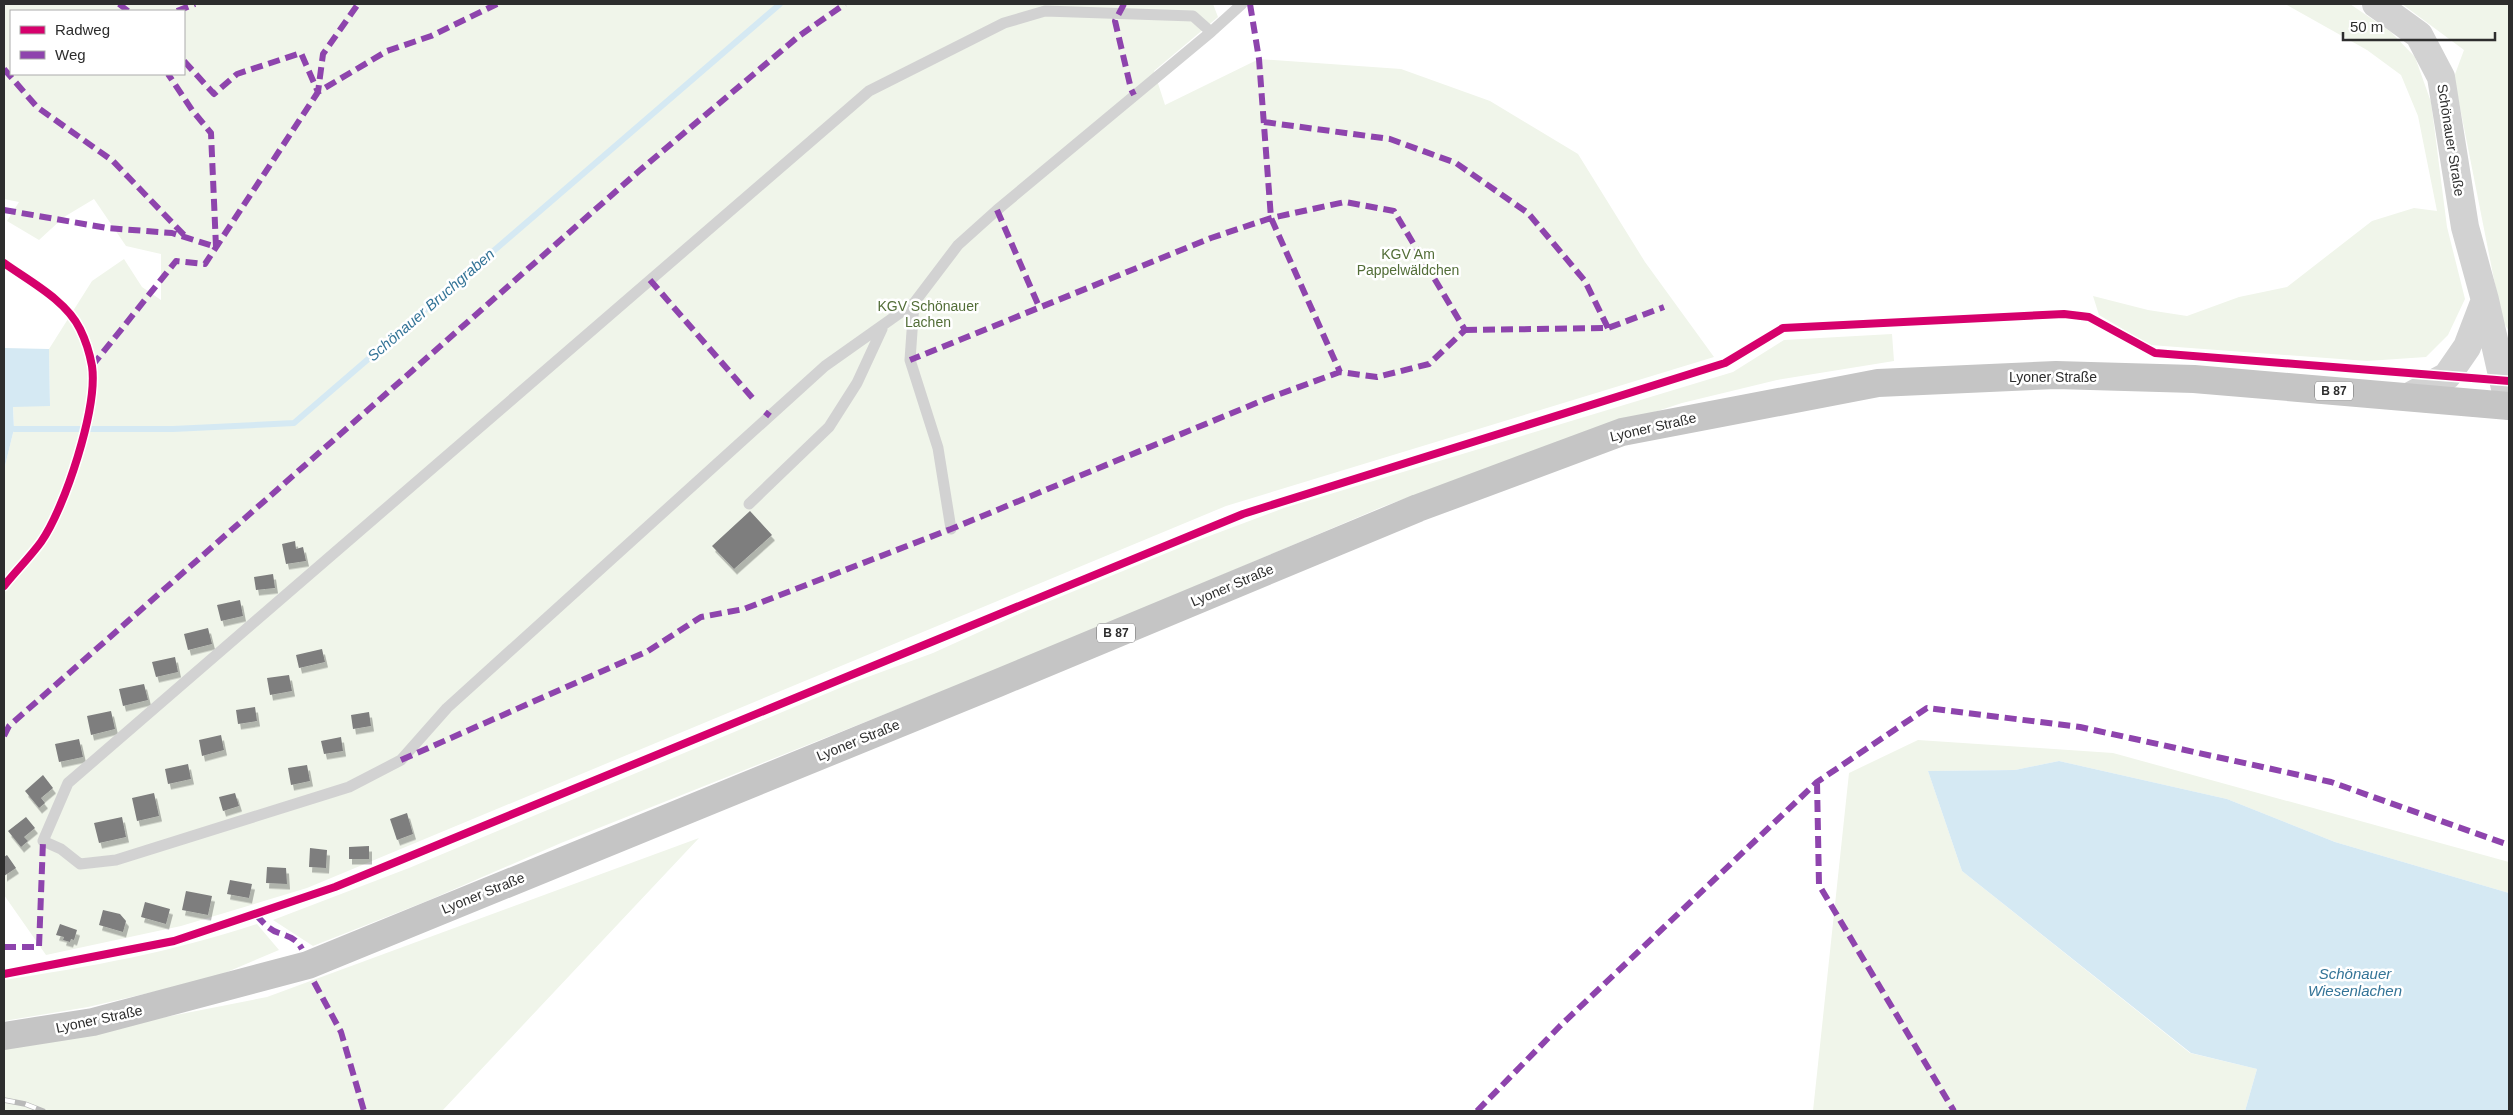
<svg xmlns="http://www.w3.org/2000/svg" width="2513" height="1115" viewBox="0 0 2513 1115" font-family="Helvetica,sans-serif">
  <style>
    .green { fill: #f0f5ea; fill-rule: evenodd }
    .water { fill: #d5e9f3 }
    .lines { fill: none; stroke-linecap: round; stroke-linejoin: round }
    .stream { stroke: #d5e9f3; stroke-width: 6 }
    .building { fill: #7e7e7e; filter: url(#shadow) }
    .service { stroke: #d2d2d2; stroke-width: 11 }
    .tertiary { stroke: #d2d2d2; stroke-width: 28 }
    .primary { stroke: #c5c5c5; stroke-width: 28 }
    .rail-casing { stroke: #b9b9b9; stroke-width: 5.5 }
    .rail { stroke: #fff; stroke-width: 4; stroke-dasharray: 11; stroke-linecap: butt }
    .quiet { stroke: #8e44ad; stroke-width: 6; stroke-dasharray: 12 6; stroke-linecap: butt }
    .cycleway-casing { stroke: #fff; stroke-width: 11 }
    .cycleway { stroke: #d6006c; stroke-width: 8 }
    .labels { text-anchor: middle; stroke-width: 5; stroke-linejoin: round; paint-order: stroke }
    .shield { fill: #fff; stroke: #6c6c6c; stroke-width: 1 }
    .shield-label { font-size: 12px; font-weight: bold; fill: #2d2d2d }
    .street-label { font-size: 14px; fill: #2d2d2d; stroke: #fff }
    .park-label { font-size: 14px; fill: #526d37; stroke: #fff }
    .water-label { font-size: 15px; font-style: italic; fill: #347497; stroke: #fff }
  </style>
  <defs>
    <filter id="shadow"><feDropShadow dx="3" dy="5.5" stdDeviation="0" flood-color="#0004"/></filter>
  </defs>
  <rect width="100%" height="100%" fill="#fff"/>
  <!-- green -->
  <path class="green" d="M4,4H1213L1218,17L1154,71L1165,105L1259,59L1401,69L1490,101L1578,154L1645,262L1714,357L1226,506L307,888L181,926L46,955L4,895V470L14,429L13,406H50L49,349L92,281L124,259L142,287L161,300V254L126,246L94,199L64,217L39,240L7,221L19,202L4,199ZM11,11H184V74H11Z
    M2285,4H2350L2391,32L2415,57L2431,102L2447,227L2465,299L2448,335L2426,357L2367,361L2150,345L2099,315L2093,296L2148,310L2187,316L2239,297L2287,287L2372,221L2414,208L2437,211L2418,116L2401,75L2367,50Z
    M2402,4H2509V331L2502,320L2454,77L2464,50Z
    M1892,334L1894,361L1777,380L1682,403L1526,454L1382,507L1051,648L561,843L427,901L313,946L273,920L409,868L854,682L933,653L1028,610L1196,541L1284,508L1733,372L1784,340Z
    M1918,740L2113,753L2509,862V893L2335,842L2227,799L2059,761L2015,770L1928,771L1962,871L2190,1053L2257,1069L2245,1111H1813L1849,773Z
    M699,838L442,1111H4V1049L267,997Z
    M257,924L279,950L213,978L88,1007L4,1021V980C90,967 173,952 257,924Z"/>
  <!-- water -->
  <path class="water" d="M4,348L49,349L50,406L13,407L14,429L4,470Z
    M2059,761L2227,799L2335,842L2509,893V1111H2245L2257,1069L2191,1053L1962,871L1928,771L2015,770Z"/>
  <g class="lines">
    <!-- stream -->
    <path class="stream" d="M4,426L14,429H173L294,423L780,4"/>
  </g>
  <!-- building -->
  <path class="building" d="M750,511L772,535L734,569L712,546Z
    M295,541L296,549L303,547L306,561L286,564L282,544Z
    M273,574L275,588L256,590L254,577Z
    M240,600L243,616L221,621L217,605Z
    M208,628L212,644L188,650L184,634Z
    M322,649L325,662L299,668L296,655Z
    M175,657L178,672L156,677L152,662Z
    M289,675L292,691L270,695L267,678Z
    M144,684L148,700L123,706L119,689Z
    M255,707L257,721L238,724L236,710Z
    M111,711L115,729L91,735L87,716Z
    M369,712L371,726L353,729L351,715Z
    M221,735L224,750L202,756L199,740Z
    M341,737L343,751L324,754L321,741Z
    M79,739L83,757L59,762L55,744Z
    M188,764L191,779L168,784L165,769Z
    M307,765L310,781L291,785L288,768Z
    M43,775L53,788L41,798L45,803L39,808L25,791Z
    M154,793L159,816L137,821L132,798Z
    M235,793L239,806L223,811L219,797Z
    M407,813L413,834L397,840L390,819Z
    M26,817L35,828L24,837L28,841L21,847L8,831Z
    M122,817L126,837L99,843L94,823Z
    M369,846V859H349V847Z
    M310,848L327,850L326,868L309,867Z
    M7,855L16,868L4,876V857Z
    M267,867L286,868L287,884L266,883Z
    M230,880L252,884L249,898L227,894Z
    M186,891L212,896L208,915L182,910Z
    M145,902L170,909L166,924L141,917Z
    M103,910L120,914L126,921L123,932L99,925Z
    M60,924L77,930L74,940L71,939L70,942L63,940L64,937L56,935Z"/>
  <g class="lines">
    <!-- service -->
    <path class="service" d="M1211,32L1193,16L1045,11L1004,23L869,91L68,783L43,841L61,849L80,864L116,860L349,787L401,760L447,708L825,366L914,303L958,245L997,210L1211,32L1242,4
      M914,303L910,360L938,448L951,529
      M749,504L829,427L857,383L882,329"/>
    <!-- tertiary -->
    <path class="tertiary" d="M2376,4L2419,35L2441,77L2465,227L2485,300L2509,406
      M2408,397L2447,376L2467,347L2485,300"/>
    <!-- primary -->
    <path class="primary" d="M4,1036L93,1022L308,965L998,683L1418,508L1622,432L1878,383L2056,375L2194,379L2509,406"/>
    <defs>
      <path id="rail" d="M4,1100L25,1104L43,1111"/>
    </defs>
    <!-- rail casing -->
    <use href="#rail" class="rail-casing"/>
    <!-- rail -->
    <use href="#rail" class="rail"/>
    <!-- quiet -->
    <path class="quiet" d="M119,4L128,11
      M1124,4L1115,21L1131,89L1134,95
      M1250,4L1259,59L1271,218L1340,372
      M177,11L195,4
      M184,61L214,94L237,74L301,53L318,92L323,54L358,4
      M4,69L37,107L113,161L184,235
      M1264,122L1390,139L1456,163L1528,213L1585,281L1608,328
      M4,210L107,228L172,233L216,247L211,133L192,110L168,74
      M997,210L1040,309
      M650,280L756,402
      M1465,330L1608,328L1664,307
      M92,366L176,261L205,264L318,92L387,51L431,36L497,4
      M765,412L770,416
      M4,736L9,726L639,171L799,36L845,4
      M401,760L648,651L701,617L744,609L951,529L1266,399L1340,372L1377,377L1429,364L1465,330L1394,211L1345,202L1271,218L1211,238L910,360
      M1817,782L1819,885L1954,1111
      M256,915C263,922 269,930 279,933C290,937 296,938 302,949
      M4,947H39L43,841
      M314,982L341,1032L364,1111
      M1477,1111L1560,1026L1817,782L1927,708L2080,727L2331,782L2509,845"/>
    <defs>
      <path id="cycleway" d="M4,263C29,281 66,300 80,329C85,339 90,355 92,366C98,407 65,508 41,542C30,557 16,571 4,586
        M4,974L174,941L335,887L1243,514L1725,363L1783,328L2064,314L2089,317L2155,353L2509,381"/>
    </defs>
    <!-- cycleway casing -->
    <use href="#cycleway" class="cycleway-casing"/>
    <!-- cycleway -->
    <use href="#cycleway" class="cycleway"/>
  </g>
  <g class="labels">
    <!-- shield labels -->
    <g class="shield">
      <rect x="2315" y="381.5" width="38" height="19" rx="4"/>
      <rect x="1097" y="623.5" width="38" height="19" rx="4"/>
    </g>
    <g class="shield-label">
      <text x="2334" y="395">B 87</text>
      <text x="1116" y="637">B 87</text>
    </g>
    <!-- street labels -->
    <g class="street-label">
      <text transform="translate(2451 140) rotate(81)" y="5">Schönauer Straße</text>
      <text x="2053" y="382">Lyoner Straße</text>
      <text transform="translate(1653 427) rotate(-13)" y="5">Lyoner Straße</text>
      <text transform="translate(1232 585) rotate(-23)" y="5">Lyoner Straße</text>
      <text transform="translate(858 740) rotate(-22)" y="5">Lyoner Straße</text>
      <text transform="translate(483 893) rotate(-22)" y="5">Lyoner Straße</text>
      <text transform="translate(99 1019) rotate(-12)" y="5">Lyoner Straße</text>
    </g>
    <!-- park labels -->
    <g class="park-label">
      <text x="1408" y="259">KGV Am<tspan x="1408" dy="16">Pappelwäldchen</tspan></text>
      <text x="928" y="311">KGV Schönauer<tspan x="928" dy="16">Lachen</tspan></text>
    </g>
    <!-- water labels -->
    <g class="water-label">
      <text transform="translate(431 305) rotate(-41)" y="5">Schönauer Bruchgraben</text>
      <text x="2355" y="979">Schönauer<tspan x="2355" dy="17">Wiesenlachen</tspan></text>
    </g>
  </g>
  <!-- border -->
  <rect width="2513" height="1115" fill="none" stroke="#2d2d2d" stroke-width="10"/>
  <!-- legend -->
  <rect x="10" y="10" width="175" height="65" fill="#ffffff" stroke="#ababab"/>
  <rect x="20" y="26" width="25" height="8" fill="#d6006c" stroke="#ababab"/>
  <text x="55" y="35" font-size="15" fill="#2d2d2d">Radweg</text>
  <rect x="20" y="51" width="25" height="8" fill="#8e44ad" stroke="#ababab"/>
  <text x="55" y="60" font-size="15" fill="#2d2d2d">Weg</text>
  <!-- scale -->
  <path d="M2343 32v8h152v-8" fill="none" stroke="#2d2d2d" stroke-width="2.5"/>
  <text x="2350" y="32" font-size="15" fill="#2d2d2d" stroke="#ffffff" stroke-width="4" paint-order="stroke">50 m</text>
</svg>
